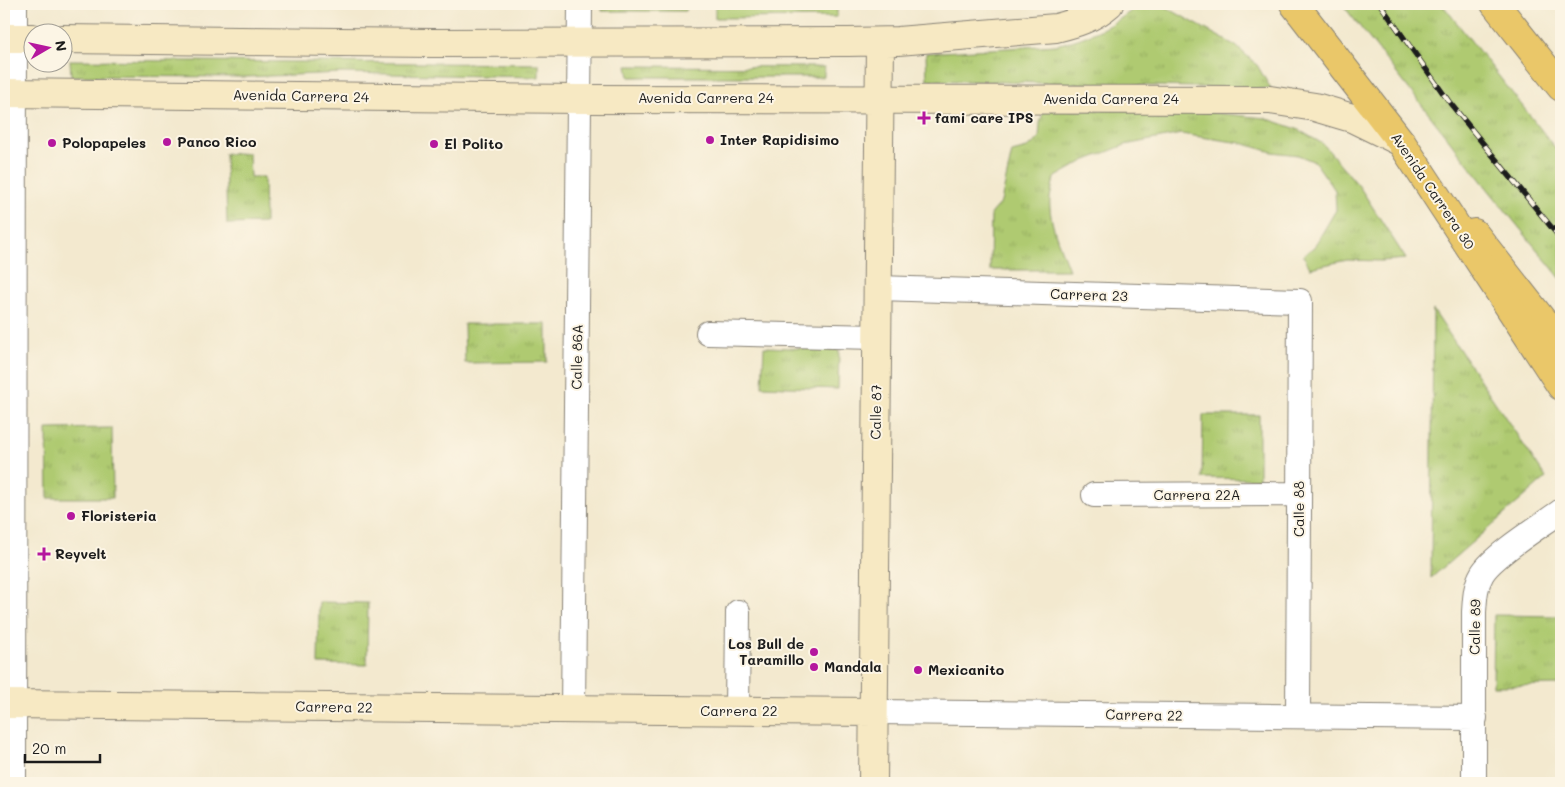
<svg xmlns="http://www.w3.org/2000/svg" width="1565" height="787" viewBox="0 0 1565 787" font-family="Mali,sans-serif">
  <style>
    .grass { fill: url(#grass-tufts); stroke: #667346 }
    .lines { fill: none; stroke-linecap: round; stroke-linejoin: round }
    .street-casing { stroke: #888276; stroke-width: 26 }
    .secondary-casing { stroke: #888276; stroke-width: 30 }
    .primary-casing { stroke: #888276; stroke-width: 30 }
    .highway-casing { stroke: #888276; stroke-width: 30 }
    .street { stroke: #fff; stroke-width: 24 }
    .secondary { stroke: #f7e9c3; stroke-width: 28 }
    .primary { stroke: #eac769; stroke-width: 28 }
    .highway { stroke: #eac769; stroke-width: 28 }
    .rail-casing { stroke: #1c1c1c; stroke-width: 5.5 }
    .rail { stroke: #fcf5e5; stroke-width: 4; stroke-dasharray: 11; stroke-linecap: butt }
    .poi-dot { fill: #b5179e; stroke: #fcf5e5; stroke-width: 2 }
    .labels { text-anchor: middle; stroke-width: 4; stroke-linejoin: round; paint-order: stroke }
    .street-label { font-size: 14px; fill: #1c1c1c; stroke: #fcf5e5 }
    .poi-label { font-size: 14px; font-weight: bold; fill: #1c1c1c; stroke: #fcf5e5; text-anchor: start }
  </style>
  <defs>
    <pattern id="grass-tufts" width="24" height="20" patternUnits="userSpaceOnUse" patternTransform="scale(1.25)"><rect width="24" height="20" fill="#afca71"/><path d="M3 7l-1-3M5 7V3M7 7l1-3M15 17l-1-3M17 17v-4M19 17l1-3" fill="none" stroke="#96ad61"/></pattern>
  </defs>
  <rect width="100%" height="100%" fill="#fcf5e5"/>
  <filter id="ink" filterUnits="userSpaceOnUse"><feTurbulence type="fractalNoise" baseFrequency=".02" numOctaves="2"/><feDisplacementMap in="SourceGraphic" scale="10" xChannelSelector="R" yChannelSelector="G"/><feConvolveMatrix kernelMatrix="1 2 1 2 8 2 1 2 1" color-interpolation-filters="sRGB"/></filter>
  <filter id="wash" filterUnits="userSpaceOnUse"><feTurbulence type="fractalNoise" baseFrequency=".0096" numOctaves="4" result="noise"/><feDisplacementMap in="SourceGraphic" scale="20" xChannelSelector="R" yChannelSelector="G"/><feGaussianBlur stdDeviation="1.12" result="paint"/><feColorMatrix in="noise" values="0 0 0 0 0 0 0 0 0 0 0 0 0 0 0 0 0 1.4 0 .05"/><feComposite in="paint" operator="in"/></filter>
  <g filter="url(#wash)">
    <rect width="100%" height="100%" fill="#f3e9cf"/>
    <!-- grass -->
    <path class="grass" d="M602,4H687L686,11H602Z
      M715,4H837V17L715,18Z
      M1140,4H1160L1236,46L1257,65L1271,89L927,80L926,53L1056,45C1088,38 1115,25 1140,4Z
      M1342,4H1442L1561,155V279L1491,193Z
      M70,60L539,64V77L341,73L246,77L71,76Z
      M627,66L824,67V77H629Z
      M1044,110H1183L1265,118L1297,129L1323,144L1359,186L1406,259L1381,261L1347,260L1310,268L1303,255L1314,247L1336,210L1335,190L1315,162L1298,155L1272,152L1241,143L1181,134L1125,145L1084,161L1054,178C1053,185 1051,191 1050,198C1048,222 1061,248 1069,270H990L991,213L1001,202L1012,152L1027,148L1039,139L1040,123Z
      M249,153L250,177H264L265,223L227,224L225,154Z
      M1433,310L1546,478L1431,578Z
      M464,324H547V362L465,363Z
      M764,347L839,350L838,389L762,386Z
      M1203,415H1259V479L1202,478Z
      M112,428L113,498H48L47,429Z
      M319,602L368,603L367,665L318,664Z
      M1494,615L1561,616V685L1493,686Z"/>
  </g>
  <g filter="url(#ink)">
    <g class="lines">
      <defs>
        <path id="street" d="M878,288L1300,301L1298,716
          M708,333L877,337
          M1094,495L1299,494
          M573,710L580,4
          M737,711L738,612
          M873,712L1475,718
          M14,783L15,4
          M1474,783V612C1475,599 1475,586 1482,574C1493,555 1542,525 1561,511"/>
        <path id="secondary" d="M4,38H32
          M62,39L433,43L848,42L898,41L1056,28C1076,23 1093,18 1109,4
          M4,93L579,99L1270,100L1315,107L1352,118L1401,142
          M4,704L873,712
          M873,783L880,42"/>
        <path id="primary" d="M1474,233L1561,344"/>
        <path id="highway" d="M1294,4L1401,142L1561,386
          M1495,4L1561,87"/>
      </defs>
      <!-- street casing -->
      <use href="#street" class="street-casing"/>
      <!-- secondary casing -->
      <use href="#secondary" class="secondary-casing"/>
      <!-- primary casing -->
      <use href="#primary" class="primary-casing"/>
      <!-- highway casing -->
      <use href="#highway" class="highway-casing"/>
      <!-- street -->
      <use href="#street" class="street"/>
      <!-- secondary -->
      <use href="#secondary" class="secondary"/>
      <!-- primary -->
      <use href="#primary" class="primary"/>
      <!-- highway -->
      <use href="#highway" class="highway"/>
      <defs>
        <path id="rail" d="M1380,4L1450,103L1561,239"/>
      </defs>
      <!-- rail casing -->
      <use href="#rail" class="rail-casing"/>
      <!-- rail -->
      <use href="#rail" class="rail"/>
    </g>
  </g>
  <!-- markers -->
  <g class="poi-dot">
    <path d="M921.5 110.5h5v5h5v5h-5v5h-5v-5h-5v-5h5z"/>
    <circle cx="710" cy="140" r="5"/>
    <circle cx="167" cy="142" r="5"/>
    <circle cx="52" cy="143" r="5"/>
    <circle cx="434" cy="144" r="5"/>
    <circle cx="71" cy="516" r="5"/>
    <path d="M41.5 546.5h5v5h5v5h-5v5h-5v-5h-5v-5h5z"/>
    <circle cx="814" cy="652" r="5"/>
    <circle cx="814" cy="667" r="5"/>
    <circle cx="918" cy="670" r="5"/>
  </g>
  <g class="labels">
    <!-- street labels -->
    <g class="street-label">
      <text transform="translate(301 96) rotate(1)" y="5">Avenida Carrera 24</text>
      <text x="706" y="103">Avenida Carrera 24</text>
      <text x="1111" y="104">Avenida Carrera 24</text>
      <text transform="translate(1433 191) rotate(56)" y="5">Avenida Carrera 30</text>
      <text transform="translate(1089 295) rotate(2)" y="5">Carrera 23</text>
      <text transform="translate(577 357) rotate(-89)" y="5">Calle 86A</text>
      <text transform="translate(876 412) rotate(-89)" y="5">Calle 87</text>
      <text x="1197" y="500">Carrera 22A</text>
      <text transform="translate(1299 509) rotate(-90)" y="5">Calle 88</text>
      <text transform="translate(1475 627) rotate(-89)" y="5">Calle 89</text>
      <text transform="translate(334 707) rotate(1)" y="5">Carrera 22</text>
      <text x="739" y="716">Carrera 22</text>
      <text transform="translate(1144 715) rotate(1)" y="5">Carrera 22</text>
    </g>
    <!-- poi labels -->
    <g class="poi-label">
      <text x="935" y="123">fami care IPS</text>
      <text x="720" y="145">Inter Rapidisimo</text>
      <text x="177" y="147">Panco Rico</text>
      <text x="62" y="148">Polopapeles</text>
      <text x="444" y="149">El Polito</text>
      <text x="81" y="521">Floristeria</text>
      <text x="55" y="559">Reyvelt</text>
      <text x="804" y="649" text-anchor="end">Los Bull de<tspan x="804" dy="16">Taramillo</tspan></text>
      <text x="824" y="672">Mandala</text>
      <text x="928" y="675">Mexicanito</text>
    </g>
  </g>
  <!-- margin -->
  <rect width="1565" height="787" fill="none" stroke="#fcf5e5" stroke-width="20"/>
  <!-- north arrow -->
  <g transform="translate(48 48) rotate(81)"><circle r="24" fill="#fcf5e5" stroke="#a29e95"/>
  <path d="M0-4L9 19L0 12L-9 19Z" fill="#b5179e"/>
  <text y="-8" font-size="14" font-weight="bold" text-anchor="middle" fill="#1c1c1c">N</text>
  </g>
  <!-- scale -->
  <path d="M25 754v8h75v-8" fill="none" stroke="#1c1c1c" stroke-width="2.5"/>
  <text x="32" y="754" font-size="15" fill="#1c1c1c" stroke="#fcf5e5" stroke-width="4" paint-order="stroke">20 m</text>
</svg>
